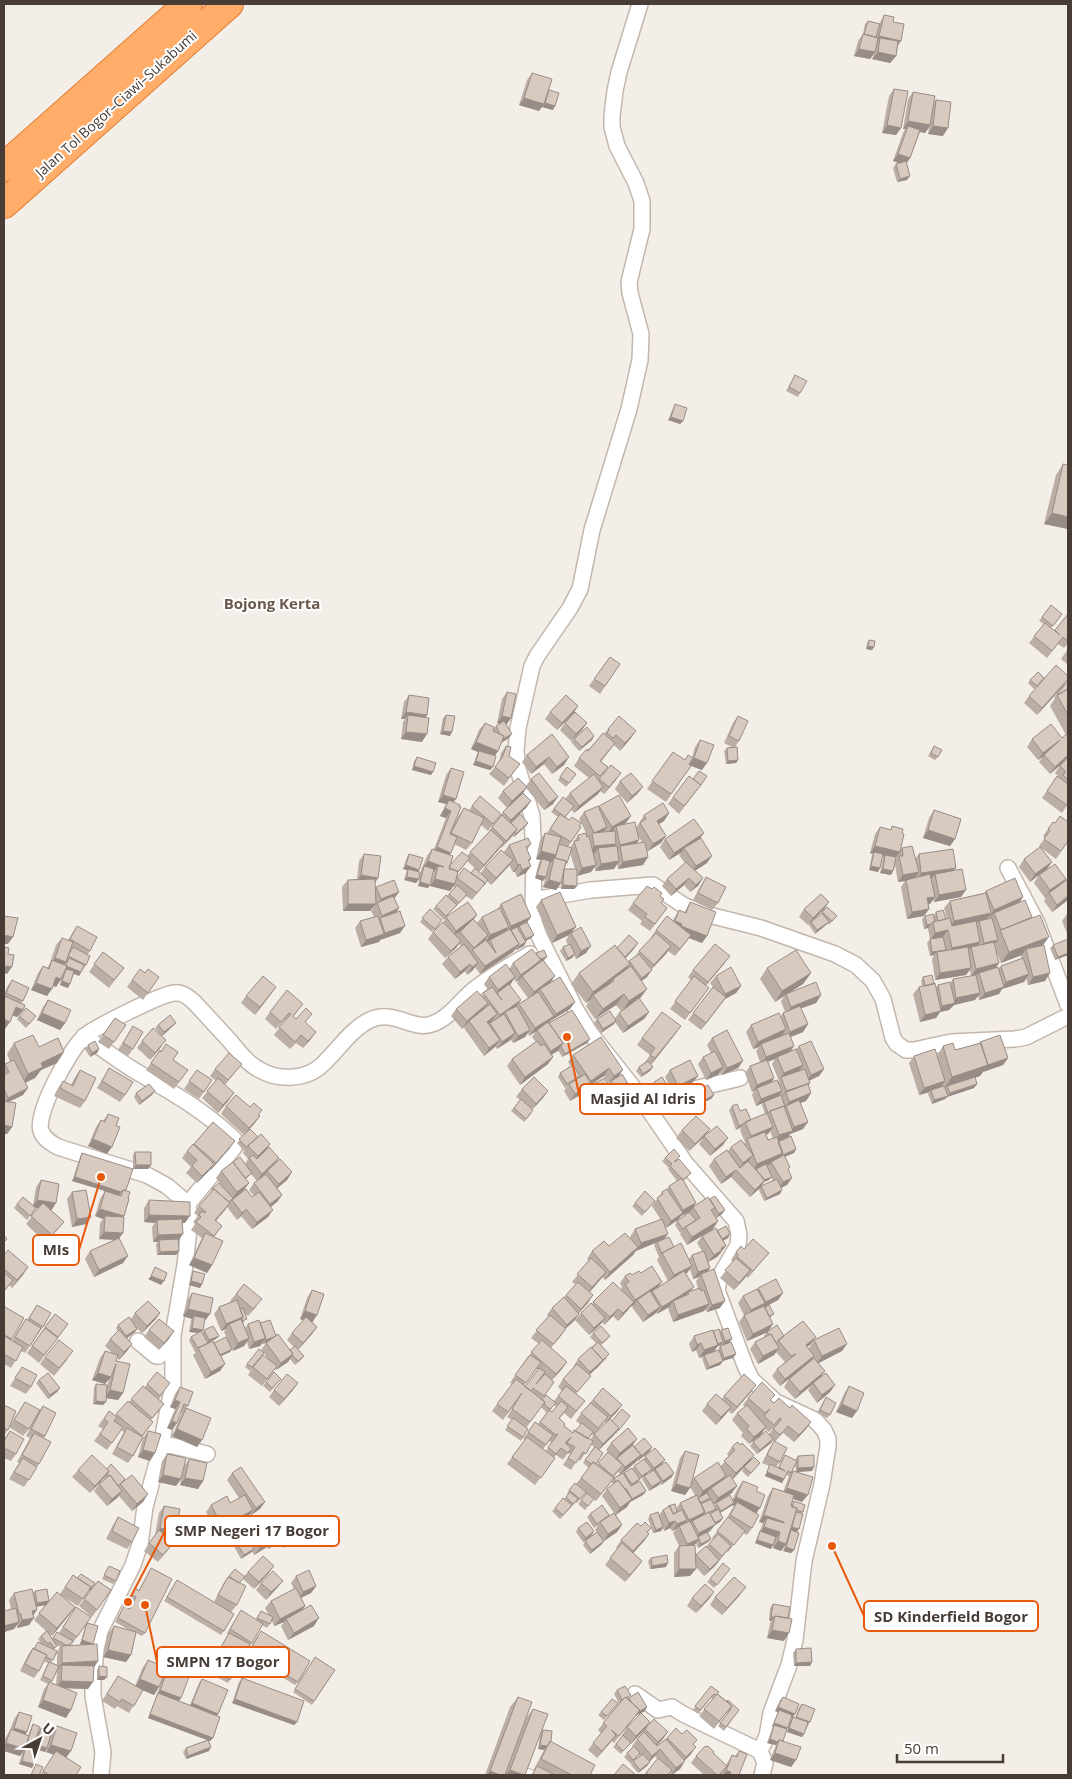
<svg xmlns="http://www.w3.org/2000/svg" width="1072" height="1779" viewBox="0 0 1072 1779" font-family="'Open Sans',sans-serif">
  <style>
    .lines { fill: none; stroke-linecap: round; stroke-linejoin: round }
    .service-casing { stroke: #c3b6ad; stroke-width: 10 }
    .minor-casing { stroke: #c3b6ad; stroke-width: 18 }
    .motorway-casing { stroke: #e27d34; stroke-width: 30 }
    .service { stroke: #fff; stroke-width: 8 }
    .minor { stroke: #fff; stroke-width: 15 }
    .motorway { stroke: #ffad68; stroke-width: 28 }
    .wall { fill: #bbaea5; fill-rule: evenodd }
    .shaded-wall { fill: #988d86 }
    .building { fill: #d9cac0; stroke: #988d86 }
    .labels { text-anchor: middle; stroke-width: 4; stroke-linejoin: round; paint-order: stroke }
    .street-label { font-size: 14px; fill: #483d36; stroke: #fff }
    .neighbourhood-label { font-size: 15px; font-weight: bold; fill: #6b594d; stroke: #fff }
    .leader { fill: none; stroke: #e8590c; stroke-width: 2 }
    .callout-dot { fill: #e8590c; stroke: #fff; stroke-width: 2 }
    .callout { fill: #fff; stroke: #e8590c; stroke-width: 2 }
    .callout-label { font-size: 15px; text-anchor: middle; font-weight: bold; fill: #483d36 }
  </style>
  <rect width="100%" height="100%" fill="#f4eee8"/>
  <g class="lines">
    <defs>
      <path id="service" d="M528,1773L533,1775"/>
      <path id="minor" d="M640,4L619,72L615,91L612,116V127L617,146L636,183L642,201V229L629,282L630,293L641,334L640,360L629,409L592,530L580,589L570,608L537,656L532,666L518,728L516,751L518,769L532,816L534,859L533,908L534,922L539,936L576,1010L590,1033L636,1091L686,1164L736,1221L739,1235L738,1245L720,1276L717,1290L746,1368L752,1380L776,1402L815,1420L824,1430L828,1439V1446L822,1484L804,1561L795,1640L789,1665L771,1713L767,1736L760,1751L765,1763L762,1775
        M1008,868L1037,923L1068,1005
        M533,900L591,890L653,885L683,905L701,913L761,928L835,954L856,965L873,981L883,999L893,1038L897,1044L906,1050H914L951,1042L1015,1039L1026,1037L1068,1016
        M84,1036C100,1047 116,1059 132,1069C168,1090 204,1110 234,1139L235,1146L232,1150L188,1204
        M642,1099L690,1090L740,1078
        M138,1341L156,1356H159L167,1345H173
        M161,1443L207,1454
        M635,1694L658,1710L672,1707L683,1714L760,1751
        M101,1775L103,1752L93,1696V1682L96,1649L100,1631L133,1565L140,1544L145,1507L159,1455L173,1385V1335L185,1265L190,1220L188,1204L167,1186L147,1175L58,1147C51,1143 44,1139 41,1131C35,1114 70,1048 85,1036C95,1027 162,994 174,993C183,992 188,997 194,1002C206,1015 218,1028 230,1041C239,1052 248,1064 260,1070C279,1081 307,1080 323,1064C338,1050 351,1029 370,1020C395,1009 412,1031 432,1024C450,1018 461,999 476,988C493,975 512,964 530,954"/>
      <path id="motorway" d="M4,167L188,4
        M4,204L229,4"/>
    </defs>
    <!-- service casing -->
    <use href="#service" class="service-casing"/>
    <!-- minor casing -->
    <use href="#minor" class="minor-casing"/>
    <!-- motorway casing -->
    <use href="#motorway" class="motorway-casing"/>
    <!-- service -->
    <use href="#service" class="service"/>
    <!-- minor -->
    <use href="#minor" class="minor"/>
    <!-- motorway -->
    <use href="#motorway" class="motorway"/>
  </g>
  <!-- wall -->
  <path class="wall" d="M884,15L893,22L898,45L896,56L890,63L872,59L874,54L870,59L854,56L858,41L863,34L865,24L868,21L879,24Z
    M532,73L548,92L549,90L553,110L542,107L543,105L539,111L519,105L527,80Z
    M894,89L901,128L896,135L882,133L889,96Z
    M913,92L934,103L936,100L943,136L928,134L929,128L925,133L920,132L910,158L907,163V180L897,182L893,168L896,164L899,163L893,161L903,133L905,129H903L908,99Z
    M795,375L800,393L798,397L786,391Z
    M675,404L683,421L680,424L668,420L673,408Z
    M1063,464L1068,529L1044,524L1056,475Z
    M1051,605L1062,614L1051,628L1055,631L1068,614V643L1064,648L1058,644L1047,658L1029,643L1044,624L1039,621Z
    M869,640L874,647L872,650L866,649L867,643Z
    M1068,649V665L1061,659Z
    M610,657L620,664L600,694L589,686Z
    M1030,680L1042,681L1034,689L1028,683Z
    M1068,681V804L1062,813L1042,798L1057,776L1060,778L1055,773L1060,766L1050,774L1039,762L1043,757L1038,760L1027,747L1032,739L1062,738L1066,735L1050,706L1055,698L1054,697L1057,694Z
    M1065,684L1037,715L1024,703L1029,696Z
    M507,692L511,718L506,725L509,738L501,742L498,751L495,756L490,770L473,765L477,754L478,752L471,749L479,730L485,723L493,729L496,726L499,724L497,723L502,699Z
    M409,695L422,742L401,739L403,722L405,719H401L404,702Z
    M578,706L573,714L557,730L545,719L550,712Z
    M446,715L452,732L450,736L440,734L443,718Z
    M738,716L739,741L735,747L738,760L736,763L726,764L724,751L727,748L732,747L724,743L733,723Z
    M565,723H587L582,730L571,741L560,730Z
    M608,729L631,738L620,751L614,745L601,762L608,767L598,780V781L611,765L616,780L604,794L600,791L598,794L574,813L571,809L565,817L581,827L568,847L570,848L578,835L586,833L579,819L584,812L598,808L599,806L626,823L625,824L636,828L644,815L669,813L664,821L659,824L661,843L648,851L647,850L648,857L643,865L618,869L617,864L614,869L595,871V867L591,872L577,876V886L574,889H561V883L556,890L543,887L549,865L553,859L551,863L549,862L546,877L543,881L535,878L539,862L541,860L536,859L540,840L545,833H547L558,817L551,812L563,797L565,799L570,793L589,778L574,766L579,758L604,734ZM638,836L642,842L637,843ZM570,853L575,869H564L567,863Z
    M552,734L564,765L552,774L544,764L531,774L522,762L527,755Z
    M594,736L592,740L579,751L571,742L574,739Z
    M700,740L702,770L691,766L666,802L647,789L673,752L685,760L692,758L695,747Z
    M506,746L509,756L520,764L504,786L489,774L499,762L501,753Z
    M934,746L938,757L935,760L928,756Z
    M417,757L431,775L412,770L414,761Z
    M567,767L576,774L566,787L558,780Z
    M451,768L454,802V824L459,815L464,808L469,810L472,806L496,821L488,831L481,825L472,843L466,850L454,844L449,855L450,865L467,856L487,834L492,827L499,820L498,819L503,812L507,808L498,798L503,791L526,786L531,779L553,804L544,810L526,788L522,794L531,801L526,808L510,822L511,823H528L526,826L514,837L513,836L501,848V847L479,872L481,873L485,867L504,852L509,845L531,844L527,850L531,859L529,862L526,873L517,877L515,872H513L509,865L491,885L487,881L472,900L466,896L446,917L474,920L477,923L482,917L497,910L501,904L527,923L534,935L531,938L526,941L524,946L516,950L515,949L513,952L480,974L475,967L473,970L467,975L465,971L455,979L442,964L448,957L461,946L459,944L456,948L445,958L428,939L433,932L442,924L446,918L444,920L433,909L436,906L447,896L455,888L453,886L450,891L430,886L434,872H433L428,888L418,886L421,870L427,856L432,849H434L446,818L440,816L446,804L438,802L446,775ZM467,861L475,868L471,873L464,868L456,880L458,873Z
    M620,781L643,787L637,794L627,803L615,789Z
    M701,785L679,814L668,804L673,797Z
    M934,810L955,839L950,846L923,838L929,818Z
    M1053,822L1068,842L1056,859L1041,848L1052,862L1047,869L1030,882L1019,867L1024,859L1040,847L1039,846L1045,838L1043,836Z
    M892,826L902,833L900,851L902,848L915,859L919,854L954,871L961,897L934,902L933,899L930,904H929V909L924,916L907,919L901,887L905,881L898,882L895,865L893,871L891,875L880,873L883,858L884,857L883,856L878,872L869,870L872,855L873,854L870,853L875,834L880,827L890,830Z
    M700,838L707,863L695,871L698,886L690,892L684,885L671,896L662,886L667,879L685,863L679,855L682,852L669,860L660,847L665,839Z
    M364,854L378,878L375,883V889L376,887L394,899L399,908L396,912L400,933L380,940L379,942L361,947L355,928L360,921L374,917L371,911L375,905V904L370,911H343L342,887L348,880L357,879L359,861Z
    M409,854L419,870L418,871L419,879L416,883L404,880L406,873L407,870L403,869L407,857Z
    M1039,875L1063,883L1068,879V900L1052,912L1044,901L1046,897L1045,898L1034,883Z
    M706,877L718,903L712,910L693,900L701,885Z
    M986,891L1023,897L1020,902L1032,917L1031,918L1043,945L1050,973L1045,981L1028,985L1026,978L1024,982L1002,989L999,994L979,1000L978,996L975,1000L954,1005L949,1010L940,1012L936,1018L920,1022L913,994L919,987L922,986L921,981L923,977L934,984L936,987L938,985L950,983L953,979L971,976L970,970L966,975L935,980L932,959L934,955L930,956L927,943L930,939L928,929V928L924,929L922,919L925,916L934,915L936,912L946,919H947L944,908L950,901L984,893ZM995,948L1001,963L1022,955L1021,956L1022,959L1001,966L998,969L995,968L999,963Z
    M660,896L661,903L667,908L650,931L640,924L642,921L628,910L633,903Z
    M541,900L573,932L586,953L576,959L574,955L572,958L566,961L560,951L563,947L568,945L566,940L569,935L552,943L536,907Z
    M690,902L702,943L689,938L675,956L668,951L651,969L647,977L641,981L640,999L649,1012L644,1019L623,1033L615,1022L614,1024L601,1033L594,1023L597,1019L615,1018L619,1013L621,1011L616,1005L595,1019L586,1006L590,1000L586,1003L571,984L579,973L617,948L638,943L633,950L625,959L628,963L635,957L639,951L652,938L651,937L656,930L673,920L679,910L684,913Z
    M829,902L824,909L812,921L820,916L822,912L837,916L829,925L828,923L826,925L815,934L809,925L811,922L808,925L799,917L804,909Z
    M430,909L440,923L432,932L420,922Z
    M1068,913V936L1062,921L1067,914Z
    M77,926L90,951L87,955L86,965L79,976L74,974L68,988L60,985L61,980L56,987L53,985L47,996L31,990L38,973L43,966L47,968L50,963L56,945L62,938L68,940Z
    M1053,945L1068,955L1055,960L1050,948Z
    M103,952L124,968L109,988L89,972Z
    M536,954L544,960L551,982L575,1002L570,1009L550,1021L549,1023L587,1043L562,1057L558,1050L552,1054L553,1057L548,1064L520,1085L507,1066L512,1059L536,1042L532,1037L536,1031L529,1036L528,1033L525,1037L513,1043L511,1040L497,1049L495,1046L484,1056L464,1028L466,1025L462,1029L451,1016L456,1009L482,996L488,990L484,984L489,977L509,969L513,963ZM514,979L516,982L519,980L517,983L528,998L517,1006L510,985Z
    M724,964L706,985L704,995L685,1020L670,1009L691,980L688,977L693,970Z
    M767,968L811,973L803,984L788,993L821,995L816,1003L801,1008L808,1024L803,1032L791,1037V1051L796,1049L799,1046L824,1069L819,1076L809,1081L808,1085L811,1093L806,1101L800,1103L803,1129L790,1134L788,1138L796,1149L794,1153L785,1157L788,1171L787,1185L781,1188L780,1194L764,1201L759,1190L760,1188L750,1197L731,1177L721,1184L709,1166L714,1159L728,1151L731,1147L744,1144L745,1142L740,1130L741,1127L736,1130L729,1110L732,1106L751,1120L765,1114L762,1105L763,1103L756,1106L752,1095L754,1091L752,1092L745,1073L750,1066L760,1062L756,1051L759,1047L753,1049L746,1032L751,1025L781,1016L783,1013L785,1012L781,1001L785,995L775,1002L760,979ZM775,1059L772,1064L779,1081H778L772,1082L774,1078L768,1062ZM770,1131L773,1139L768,1140L766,1135L768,1134ZM771,1177L773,1181L761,1186L764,1182L769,1180Z
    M145,973L159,977L143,1000L127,987L132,980Z
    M716,976L741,986L736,993L725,999L701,1030L688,1020L713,987L710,983Z
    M12,980L23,1001L21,1003L23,1010L17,1017L12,1015L5,1029L4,1028V994L7,987Z
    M276,987L255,1015L241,1003L246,996Z
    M48,1000L65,1023L60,1030L37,1020L43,1007Z
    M298,1011L293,1017L296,1019L305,1023L311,1039L303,1048L296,1043L290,1049L274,1035L285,1020H284L276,1029L265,1019L270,1012Z
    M19,1016L33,1020L26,1028L17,1019Z
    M115,1018L126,1025L109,1049L98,1042Z
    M176,1023L173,1026L162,1036L161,1047L150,1060L137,1048L142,1041L161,1036L155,1028L158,1025Z
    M133,1026V1049L128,1056L118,1050Z
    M676,1033L651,1065L650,1071L641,1077L636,1071L639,1067L645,1062L650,1055L637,1045L642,1038Z
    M601,1037L619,1076L630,1087L628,1090L617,1097L609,1085L610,1083H609L604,1076L590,1085L586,1091L570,1101L564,1091L567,1087L565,1088L558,1077L560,1073L571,1066L568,1062L573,1055Z
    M712,1038L743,1061L738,1068L722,1075L720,1072L718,1075L706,1080L698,1064L703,1057L711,1053L707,1045Z
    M980,1042L1008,1058L1003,1065L983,1072L980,1076L975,1078L977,1084L974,1088L947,1097L945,1099L932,1104L928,1094L930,1092L919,1095L909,1063L914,1056H937L943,1046L955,1050L980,1043Z
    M14,1043L39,1047L57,1063L41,1070L35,1078L26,1082L23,1095L9,1102L12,1127L7,1134H4V1067L5,1064L10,1062L7,1054Z
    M88,1045L99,1049L97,1053L90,1057L85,1049Z
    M160,1050L188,1070L174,1089L146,1070Z
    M242,1064L225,1085L229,1100L218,1113L202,1098L216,1081L210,1076L215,1069Z
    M109,1068L125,1095L120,1102L97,1088Z
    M80,1070L85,1101L80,1108L54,1096L58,1088L63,1081L71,1085L75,1077Z
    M197,1070L212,1080L199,1099L184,1089Z
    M670,1070L698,1076L692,1083L675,1091L697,1090L714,1095L711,1099L698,1105L697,1102L695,1104L675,1113L672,1106L670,1110L656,1114L652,1102L655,1099L670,1098L674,1092L673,1093L665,1077Z
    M654,1082L667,1085L664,1088L656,1093L652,1085Z
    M591,1085L609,1094L595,1101L588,1088Z
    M522,1089L548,1091L543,1098L532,1109L531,1114L524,1122L511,1111L520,1100L516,1097Z
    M136,1093L152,1095L139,1105L134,1097Z
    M226,1106L259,1115L255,1123L244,1134L258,1137L270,1144L265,1151L279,1158L275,1164L292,1172L287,1180L277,1188L282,1195L277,1202L271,1207L268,1217L252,1229L241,1216L237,1220L227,1207L232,1200L252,1197L254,1196L249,1190L254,1183L257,1181L251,1174L246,1179L244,1190L233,1199L225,1210L216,1221L217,1233L214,1237L212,1265L207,1273L189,1265L202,1238L191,1230L195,1224L193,1222L198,1216L194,1213L199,1206L210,1193L212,1189L221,1185L216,1178L221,1171L233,1162L245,1164L248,1159L243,1153L246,1148L244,1151L237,1143L244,1135L221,1114Z
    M108,1114L107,1154L88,1146L96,1127L101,1120L103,1121Z
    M213,1122L230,1148L211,1170L210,1169L197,1183L186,1173L191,1167L182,1158L187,1151L193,1145Z
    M710,1129L705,1136L723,1145L710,1156L699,1144L703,1138L689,1151L676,1138L682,1130Z
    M135,1152L151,1165L148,1169H133V1155Z
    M82,1153L126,1190L123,1217V1233L119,1238L123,1263L94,1277L85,1259L90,1251L115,1240L99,1239L100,1223L103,1219L95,1216L100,1199L105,1191L119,1195L72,1181L80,1157Z
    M665,1158L677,1160L688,1177L683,1181L696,1203L693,1207L710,1199L725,1210L722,1214L716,1218L712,1212L713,1229L687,1245L680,1234L682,1231L680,1233L675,1225L677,1221L691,1211L681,1216L666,1228L665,1226L664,1239L689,1259L692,1255L702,1251L697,1243L702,1236L717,1231L728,1238L723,1241L721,1253L717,1257L708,1262L710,1268L708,1271L720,1308L707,1312L705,1309L704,1311L673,1322L668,1308L669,1307L657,1314L656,1312L655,1314L643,1322L632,1307L634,1305L630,1307L618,1321L613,1316L604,1325L602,1322L600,1325L589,1335L575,1320L581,1313L592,1304L593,1302L621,1290L622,1287L620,1283L625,1276L641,1273L659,1287L668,1281L657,1260L659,1257L654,1245L655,1243L636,1251L633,1255L605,1280L602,1277L590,1292L588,1303L579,1313V1314L574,1321L566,1328L561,1336L551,1348L562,1369L552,1380L554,1382L542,1399L554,1401L562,1391L558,1387L563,1379L573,1368V1367L578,1359L596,1343L590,1337L593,1333L608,1339L601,1345L607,1358L589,1375L585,1383L576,1394L585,1401L571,1419L564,1413L559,1419L564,1426L573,1433L581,1425L576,1421L581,1413L603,1388L622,1405L610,1419L612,1421L630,1416L616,1434V1433L599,1450L596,1464L597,1465L608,1452L609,1453L606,1450L611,1443L637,1439L632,1446L650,1451L638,1461L637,1460L636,1462L623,1473L624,1474L633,1468L634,1466L643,1460L645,1456L662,1464L654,1470V1471L655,1469L672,1477L661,1485L660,1483L659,1485L649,1491L642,1479L644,1476L651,1471L650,1470L640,1479L638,1482L646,1491L643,1495L630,1502L627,1507L616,1515L622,1525L617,1532L604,1541L601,1545L590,1554L583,1545L585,1541L597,1532L595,1530L598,1525L594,1528L587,1517L590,1514L608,1517L614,1513L602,1496L607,1489L613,1484L611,1482L614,1478L620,1474L618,1472L613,1478L609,1485L596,1501L593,1499L585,1510L578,1504L586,1494L585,1493L577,1503L576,1502L560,1519L552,1511L568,1495L567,1494L569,1490L576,1484L589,1468L583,1463L594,1447L591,1444L580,1461L578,1459L571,1470L563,1465L570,1454L568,1453L563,1460L556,1455L554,1457L555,1458L535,1485L507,1464L525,1440L523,1439L535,1422L538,1424L547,1413L541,1407L526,1428L528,1429L521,1441L505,1430L512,1420L507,1417L517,1401L503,1420L492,1411L512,1384L510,1383L526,1359L539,1344L531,1338L548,1317L547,1315L552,1308L564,1297L576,1285L572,1282L589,1261L587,1259L592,1251L632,1241L630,1237L635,1229L661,1220L652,1206L662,1192L667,1189L669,1186L677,1181L668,1169L669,1168L662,1161ZM690,1269L693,1279L699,1277L696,1281L698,1288L691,1291L685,1274L687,1273ZM536,1368L538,1370L525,1387L524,1386ZM554,1405L557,1407L552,1412L550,1411ZM604,1422L606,1423L595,1433L603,1424ZM592,1434L593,1436L594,1435L590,1440L588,1439ZM549,1441L551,1442L552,1441L546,1451L543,1449Z
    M41,1180L51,1210L64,1222L46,1243L26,1224L38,1208H36L27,1220L14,1208L17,1204L33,1205L36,1187Z
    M72,1192L86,1224L72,1227L67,1199Z
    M149,1200L185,1223H183L178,1241L179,1251L176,1255H157L156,1244L158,1242H153L152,1227L155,1223L144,1222V1208Z
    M655,1201L642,1216L632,1206L635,1203Z
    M744,1249L769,1253L763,1260L748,1278L746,1276L734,1290L720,1278L733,1262L731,1260L736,1252Z
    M4,1255L28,1267L12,1288L9,1285L4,1292Z
    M193,1271L202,1284L200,1288L189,1285L191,1275Z
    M758,1288L783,1293L778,1300L765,1307L774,1314L770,1318L768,1332L747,1341L739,1322L744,1315L738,1303L743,1296L757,1289Z
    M312,1290V1322L317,1327L312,1334L298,1350L304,1356L301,1360L295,1365L290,1359L288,1362L276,1370L275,1369L262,1386L248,1375L253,1367L267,1358L264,1353L250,1371L245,1367L247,1364L263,1353L261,1350L266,1343L269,1341L263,1344V1343L260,1346L249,1349L247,1342L244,1346L233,1351L232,1349L230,1352L221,1356L220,1371L205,1379L193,1355L196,1352H195L189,1340L191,1337L198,1333L189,1332L191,1320L192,1319L183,1316L187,1300L192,1293L204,1322L202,1332V1333L204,1330L216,1339L207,1344L228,1340L224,1332L226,1329L221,1331L214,1314L219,1307L231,1302L230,1301L236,1294L257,1306L248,1316L245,1313L244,1323H243L245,1328L248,1324L260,1323L276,1336L290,1350L294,1347L287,1340L292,1333L304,1320L300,1319L307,1298Z
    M37,1305L43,1327L25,1353L21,1351L11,1368L4,1364V1309L24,1318L11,1340L12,1341L21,1326L26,1319H28Z
    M135,1313H160L155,1320L142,1333L137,1328L135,1332L127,1338L132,1344L127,1351L119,1360L117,1358L116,1361L123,1393L118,1400L106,1398L103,1405L93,1404L94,1388L96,1384L106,1390L109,1379L105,1384L92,1380L100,1358L105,1351L113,1354L105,1346L110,1339L118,1332L116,1328L118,1325L131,1319Z
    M68,1324L39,1363L27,1353L45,1327Z
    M149,1330L174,1331L159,1350L144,1337Z
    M721,1330L736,1354L733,1358L723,1361L720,1365L706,1370L702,1358L704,1356L699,1358L696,1350L692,1352L689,1344L694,1336L713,1331L720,1332ZM722,1343V1345L720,1346L718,1350L714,1351L718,1346L721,1345Z
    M767,1332L784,1336L811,1344L807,1347L811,1352L809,1348L814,1340L842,1351L818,1363L819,1379L835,1385L830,1392L817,1403L808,1390L812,1385L795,1399L784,1387L789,1379L795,1374L780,1386L772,1376L777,1369L785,1362L776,1352L774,1355L758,1364L750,1349L755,1342L765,1337L764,1336Z
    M45,1357L68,1359L54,1376L40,1364Z
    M22,1367L31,1387L26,1394L10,1386Z
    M157,1372L165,1390L159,1399V1411L151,1420L148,1429L142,1437L133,1456L128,1463L112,1454L124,1432L121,1430L107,1450L94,1441L103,1429L98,1426L109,1411L115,1416L128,1401L129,1402L145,1387Z
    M281,1379L270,1392L263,1386L266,1382Z
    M39,1380L57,1392L48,1399L36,1383Z
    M849,1386L852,1418L836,1412L844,1394Z
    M180,1387L188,1406L186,1408L202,1440L197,1447L172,1436L182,1413L181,1412L177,1423L172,1430L167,1428L175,1409L170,1407L175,1394Z
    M274,1390H293L279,1406L269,1397Z
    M751,1392L732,1414L728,1411L716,1425L702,1411L707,1404L722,1399L724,1396Z
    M826,1397L830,1415L827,1418L817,1413Z
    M748,1398L771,1400L774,1403L790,1408L811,1422L806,1429L794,1442L783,1433L775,1442L780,1462L776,1467L778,1468L785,1455L795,1460L798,1456L812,1471L796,1472L802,1502L793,1499L791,1506L794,1501L803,1512L797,1532L794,1550L791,1553L783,1551L785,1546L781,1551L773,1548V1545L771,1549L755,1543L763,1523L759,1522L768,1496L773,1488L783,1492L789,1476L786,1475L782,1483L765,1476L769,1466L762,1463L769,1449L774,1442L773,1440L771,1443L757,1454L750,1446L753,1442L769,1434L775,1426L769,1432L765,1429L761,1435L749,1444L741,1436L743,1433L732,1420L737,1413L745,1407L743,1405ZM795,1464L796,1472H792Z
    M25,1402L29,1429L23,1436L9,1427Z
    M4,1405L8,1430L4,1435Z
    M43,1406L45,1436L44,1438L39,1464L24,1487L9,1479L19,1463L17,1462L30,1438L26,1436L38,1413Z
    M10,1431L16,1454L11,1461L4,1458V1439Z
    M148,1431L150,1461L138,1457L143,1438Z
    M732,1447L750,1461L760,1463L748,1477L742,1471L744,1467L733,1479L732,1493L714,1504L715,1506L716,1503L732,1500L738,1488L743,1481L756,1491L760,1508L756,1513L752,1528L747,1535L743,1533L728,1552L727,1551L714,1567L704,1576L695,1566L690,1576L674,1577V1553L679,1546L673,1533L676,1529L672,1531L670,1528L664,1531L663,1528L661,1531L653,1533L651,1528L648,1532L649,1534L644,1541L633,1553L642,1561L625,1582L605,1565L617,1549L616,1548L621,1540L641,1526L651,1527L648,1519L650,1515H659L663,1510L676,1509L680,1503L695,1495L690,1487L685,1495L671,1491L680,1458L685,1451L692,1481L694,1478L720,1467L729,1457L727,1454ZM733,1505L734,1506L725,1521L712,1538L713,1539L707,1546L695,1557L694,1545L696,1543L698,1548L708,1542L711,1539L708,1533L710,1531L715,1525L720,1522L723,1518L720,1513Z
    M167,1454L185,1465L189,1459L203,1481L198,1489L180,1485L181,1479L176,1486L158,1482L162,1461Z
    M107,1469L123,1482L143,1502L132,1511L119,1496L117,1498L107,1506L94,1491L99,1484L105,1479L104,1478L90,1493L72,1477L78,1470Z
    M232,1473L260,1509L251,1515L250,1514L248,1517L236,1524L258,1523L271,1530L273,1527L290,1544L283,1548L278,1541L276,1544L268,1549L267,1547L254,1555L252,1551L241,1559L232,1543L235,1540L245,1534L247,1532L226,1544L220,1533L218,1534L206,1512L211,1505L230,1503L239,1498L227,1480Z
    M164,1506L170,1538H169V1549L158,1562L144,1551L155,1535L159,1513Z
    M118,1517L132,1542L127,1549L106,1539L113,1525Z
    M578,1528L592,1535L583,1542L576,1532Z
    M651,1558L666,1567L650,1569L648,1561Z
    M109,1566L116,1581L113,1584L102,1579Z
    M151,1568L145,1633L142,1636L136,1633L131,1655L126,1662L103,1657L108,1634L114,1626L131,1631L115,1622L124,1606L129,1609L134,1601L130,1599L133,1592L135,1588L139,1590Z
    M235,1569L244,1576L248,1572L269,1573L254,1589L243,1579L240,1583L237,1605L231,1612L224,1631L221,1635L164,1601L175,1583L214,1602L223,1584L228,1577Z
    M730,1569L714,1588L707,1582L710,1579Z
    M73,1575L77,1578L95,1583L78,1606L62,1596L75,1607L70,1614L52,1636L48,1633L52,1639L57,1632L59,1633L76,1607L91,1617L72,1644H71L70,1645H82L80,1644L85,1627L87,1623L98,1661L93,1668L88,1689L66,1688V1718L38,1707L44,1689L48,1684L40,1680L48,1663L44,1661L39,1671L34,1678L20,1671L28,1655L33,1648L34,1649L38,1642L41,1643L38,1639L46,1631L34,1620L46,1605L36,1607L29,1625L17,1628V1625L14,1629L4,1632V1611L11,1609L9,1600L14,1593H33L35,1591L49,1601L60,1594ZM57,1645L60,1647L57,1652L54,1650ZM57,1653V1665L51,1663ZM58,1670L57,1672L56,1685L51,1683Z
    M296,1576L316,1586L311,1593L301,1598L305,1606L303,1609L314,1626L288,1640L281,1626L284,1622L274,1626L272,1621L267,1628L262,1625L252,1643L249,1647L248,1646L228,1683L207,1672L228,1634L227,1633L239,1614L256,1619L261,1611L269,1615L265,1608L271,1601L294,1589L291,1583Z
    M98,1581L111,1590L92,1617L79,1606Z
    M283,1581L277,1588L266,1600L256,1590L261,1583Z
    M714,1592L709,1599L696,1613L687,1606L692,1598Z
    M740,1595L722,1615L710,1605L715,1597Z
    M773,1604L784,1641L767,1638L770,1623L771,1621L769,1620L770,1608Z
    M258,1635L298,1682L295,1685L246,1655Z
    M796,1649L812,1662L810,1666H794L793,1653Z
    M315,1657L335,1670L312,1705L293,1692Z
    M148,1660L167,1668L171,1661L181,1698L179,1701L190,1705L199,1683L202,1679L217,1715L213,1738L210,1741H209V1751L186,1759L183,1752L186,1748L207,1740L148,1718L165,1673L159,1687L154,1695L143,1690L129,1713L117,1706L115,1709L102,1701L118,1676L135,1686L143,1667Z
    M99,1666L107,1677L104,1680H97V1670Z
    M242,1678L297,1722L294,1725L232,1703L239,1682Z
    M711,1686L718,1694L739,1710L724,1731L718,1726L728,1713L727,1712L714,1729L699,1716L713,1699L711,1698L698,1714L693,1710Z
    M617,1690L629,1698L645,1711L635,1716L614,1743L611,1741L597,1758L588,1750L601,1733L598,1730L619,1703L614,1694Z
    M518,1697L527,1717L533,1709L541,1733L543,1730L551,1741L590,1775H531L535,1770L534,1769L544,1750L538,1749L540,1735L525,1775H485L510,1707Z
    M783,1697L795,1714L792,1718H791L783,1741L796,1760L791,1767L770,1760L776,1745L767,1743L772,1729L773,1727L772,1726L778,1712L775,1711L780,1700Z
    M618,1703L604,1720L598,1715L601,1712Z
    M802,1704L810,1722L802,1737L787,1732L790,1721L793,1717L795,1718L799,1707Z
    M19,1712L26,1735L28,1736L31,1728L33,1724L32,1747L33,1748L38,1732L41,1728L52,1733L57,1726L66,1758L76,1775H40L54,1755L46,1752L47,1749L45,1752L39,1750L32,1768L19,1764L23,1751L20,1756L4,1751V1742L6,1737L10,1730L14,1719Z
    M650,1722L645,1729L668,1732L657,1745V1746L667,1738L693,1745L691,1754L684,1761L680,1769L672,1775L669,1773L668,1775H644L658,1759L655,1756L649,1762L647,1766L638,1773L631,1765L633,1761L640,1756L639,1755L631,1764L624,1757L633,1747L632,1746L645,1729L631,1744L630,1743L621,1754L613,1747L623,1736L622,1735L627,1727Z
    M739,1751V1775H722L723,1772L721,1775H704L691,1763L696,1756L713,1753L726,1765L732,1755L735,1756Z"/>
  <!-- shaded-wall -->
  <path class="shaded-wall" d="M879,36L901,41L896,48L880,38L876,44L874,43Z
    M859,49L875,52L870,59L854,56Z
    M878,52L896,56L890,63L872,59Z
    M524,98L544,104L539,111L519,105Z
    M545,103L555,106L553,110L542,107Z
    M908,121L930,125L925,133L906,129L908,126L905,129H903Z
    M887,125L901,128L896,135L882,133Z
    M933,126L948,128L943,136L928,134Z
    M898,154L910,158L905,165L893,161Z
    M910,176L907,180L897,182L900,179Z
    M671,417L683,421L680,424L668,420Z
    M1052,513L1068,517V529L1044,524Z
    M868,646L874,647L872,650L866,649Z
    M1068,680L1065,684L1037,715L1042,708Z
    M578,706L573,714L557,730L562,723Z
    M406,712L427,715L422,722L408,715L405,719H401Z
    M502,716L511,718L506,725L497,723Z
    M587,723L582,730L571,741L576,734Z
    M443,731L452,732L450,736L440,734Z
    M636,731L631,738L620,751L625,743Z
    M406,732L427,734L422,742L401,739Z
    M512,734L509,738L501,743L503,739Z
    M594,736L592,740L579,751L582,747Z
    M1060,740L1043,757L1038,760L1043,753Z
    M476,742L498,751L493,758L479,751L478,752L471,749Z
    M1068,755V758L1050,774L1055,767Z
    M549,757L544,764L531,774L536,767Z
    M569,757L564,765L552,774L557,767Z
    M694,758L707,763L702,770L689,765Z
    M738,760L736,763L726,764L728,761Z
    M476,761L493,767L490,770L473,765Z
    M414,766L433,772L431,775L412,770Z
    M621,773L616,780L604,794L609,787Z
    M527,787L522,795L507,808L512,801Z
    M603,787L598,794L574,813L579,806Z
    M643,787L637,794L627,803L632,796Z
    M443,795L456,799L451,806L449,800L446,804L438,802Z
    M558,797L553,804L544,810L549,803Z
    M531,801L526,808L506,827L511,820Z
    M445,808L451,811L446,818L440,816Z
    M669,813L664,821L652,828L657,821Z
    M631,816L626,823L616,829V826L612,832L607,835L612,827Z
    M528,823L526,826L514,837L516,834Z
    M607,827L602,834L594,833Z
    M517,829L512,836L501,848L506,841Z
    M928,830L955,839L950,846L923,838Z
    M704,833L699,840L684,848L682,852L669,860L674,853Z
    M666,836L661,843L648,851L653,844Z
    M639,840L634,847L620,846L617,851L615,852L620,845Z
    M504,842L499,849L479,872L484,865Z
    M616,844L611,851L598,848L595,853L589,854L594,846Z
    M875,846L900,852L894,859L885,855L884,857L874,854V852L873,854L870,853Z
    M437,847L451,853L446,860L432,854Z
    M541,851L556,855L551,863L536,859Z
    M712,856L707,863L691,873L696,866Z
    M648,857L643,865L618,869L623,862Z
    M513,860L508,867L491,885L496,878Z
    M428,861L444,867L438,866L434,872L424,868V866L422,868Z
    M619,861L614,869L595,871L601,864Z
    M1052,862L1047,869L1030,882L1035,874Z
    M520,864L515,872H513L518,865Z
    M406,865L419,870L417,873L403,869Z
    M596,865L591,872L577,876L582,868Z
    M531,866L526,873L517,877L522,870Z
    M871,866L880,868L878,872L869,870Z
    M956,868L950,875L935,874L932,878L916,880L921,873Z
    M883,869L893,871L891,875L880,873Z
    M919,872L914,879L906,880L905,881L898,882L903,875Z
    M361,875L378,878L373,885L356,882Z
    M537,875L546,877L543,881L535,878Z
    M407,877L419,879L416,883L404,880Z
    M689,878L684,885L671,896L676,889Z
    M703,878L698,886L690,892L696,885Z
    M435,879L455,884L450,891L430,886Z
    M1066,879L1061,886L1049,893L1045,898L1050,890Z
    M549,880L561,883L556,890L543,887Z
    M420,882L430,885L428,888L418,886Z
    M563,885L577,886L574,889H561Z
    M966,890L961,897L934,902L939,895Z
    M399,892L394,899L377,905L381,899Z
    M1068,896V900L1052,912L1057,905Z
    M935,897L930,904L922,905L927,898Z
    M1023,897L1018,905L994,913L992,916L989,917L994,910Z
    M829,902L824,909L808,925L813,918Z
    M348,904H376L370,911H343Z
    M399,908L394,916L380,919L382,916Z
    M929,909L924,916L907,919L912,912Z
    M991,913L986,920L979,921L978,922L949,928L954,921Z
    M477,915L472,922L451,938L456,931Z
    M531,917L526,924L506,933L511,926Z
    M675,921L682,924L677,931L670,928Z
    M829,922L826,925L815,934L817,930Z
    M931,924L928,928L924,929L927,925Z
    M405,926L400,933L380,940L385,933Z
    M681,926L707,936L702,943L689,938L675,956L680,949L676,933Z
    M509,927L504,934L485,943L490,935Z
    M576,927L571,933L569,935L552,943L557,935Z
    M948,930L943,937L930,940L935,933Z
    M384,934L379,942L361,947L366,940Z
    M4,935L13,937L8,944H4Z
    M488,935L483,943L472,950L469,955L474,948Z
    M534,935L531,938L523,942L526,939Z
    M1049,937L1041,948L1026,949L1022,955L1001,963L1009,952Z
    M998,940L992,947L979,950L984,943Z
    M461,941L456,948L445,958L451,951Z
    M526,942L524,946L516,950L519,946Z
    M980,942L975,949L971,947L969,950L947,955L952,948Z
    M638,943L633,950L620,964L625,957Z
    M519,944L513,952L480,974L485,966Z
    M591,946L586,953L576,959L581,951Z
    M671,946L666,954L649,972L654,965Z
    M932,952H937L934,955L930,956Z
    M1068,953V955L1055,960L1058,957Z
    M575,954L572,958L566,961L568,958Z
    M730,956L724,964L703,989L708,982Z
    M547,957L544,960L540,962L536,968L522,976L519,980L516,982L521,975L539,960Z
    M55,958L66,962L61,969L51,963Z
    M478,963L473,970L467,975L472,967Z
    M999,963L994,970L979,973L978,974L971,976L976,969Z
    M470,964L465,971L455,979L460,972Z
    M630,964L622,975L613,979L608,986L593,995L590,1000L586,1003L593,992Z
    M6,966L12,967L7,974L4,973V968Z
    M66,966L81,972L79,976L65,970Z
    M971,968L966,975L935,980L940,973Z
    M652,970L647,977L636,985L642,978Z
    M811,973L803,984L775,1002L782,991Z
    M1050,973L1045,981L1028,985L1033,977Z
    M1029,974L1024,982L1002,989L999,994L979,1000L985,993L1003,987L1006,982Z
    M555,976L550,983L540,989L537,993L529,999L534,992Z
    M56,977L61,979L56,987L51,985Z
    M515,977L510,985L498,993H497L493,997L498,990Z
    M62,981L70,984L68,988L60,985Z
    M36,983L52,989L47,996L31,990Z
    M741,986L736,993L725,999L701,1030L725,994Z
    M276,987L271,994L255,1015L260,1007Z
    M647,989L639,1000L622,1012L629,1001Z
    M980,993L975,1000L954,1005L949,1010L940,1012L936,1018L920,1022L925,1015L938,1012L942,1006L952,1004L956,998Z
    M624,994L616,1005L595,1019L603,1009Z
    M821,995L816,1003L786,1014L791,1007Z
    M521,1000L516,1008L505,1012L502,1018L495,1022L500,1015Z
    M575,1002L570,1009L550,1021L556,1014Z
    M488,1003L483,1010L469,1021L466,1025L462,1029L467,1021Z
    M16,1007L23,1010L17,1017L11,1015Z
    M649,1012L644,1019L623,1033L628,1026Z
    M42,1013L65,1023L60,1030L37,1020Z
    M497,1014L492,1021L482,1030L487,1022Z
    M554,1016L549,1023L529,1036L535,1028Z
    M4,1019L10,1022L5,1029L4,1028Z
    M616,1021L614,1024L601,1033L603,1029Z
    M176,1023L173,1026L162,1036L164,1032Z
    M808,1024L803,1032L785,1039L790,1032Z
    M681,1026L676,1033L650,1066L655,1058Z
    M786,1029L781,1037L761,1044L759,1047L753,1049L758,1042Z
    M530,1030L525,1037L513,1043L518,1036Z
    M316,1032L311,1039L303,1048L308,1041Z
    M515,1033L510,1040L497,1049L502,1042Z
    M590,1039L587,1043L562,1057L565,1054Z
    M166,1040L161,1047L150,1060L155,1053Z
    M500,1040L495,1047L484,1056L489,1048Z
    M563,1043L558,1051L546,1058L551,1051Z
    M794,1046L789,1054L777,1057L775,1059L761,1064L766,1057Z
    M99,1049L97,1053L90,1057L92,1053Z
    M64,1052L57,1063L41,1070L35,1078L21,1085L28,1074L41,1063Z
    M553,1057L548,1064L520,1085L525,1077Z
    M1008,1058L1003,1065L983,1072L988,1065Z
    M743,1061L738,1068L722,1075L727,1068Z
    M803,1065L798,1073L781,1077L784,1073Z
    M988,1065L980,1076L945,1087L952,1077Z
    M653,1067L650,1071L641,1077L643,1074Z
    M723,1067L718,1075L706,1080L711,1073Z
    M609,1068L604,1076L590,1085L586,1091L570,1101L575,1094L587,1086L591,1081Z
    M824,1069L819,1076L806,1082L811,1075Z
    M623,1070L618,1077L611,1081L609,1083L614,1076Z
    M698,1076L692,1083L673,1093L678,1086Z
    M774,1078L769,1086L757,1088L754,1091L752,1092L757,1085Z
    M945,1081L940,1088L931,1090L930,1092L919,1095L924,1088Z
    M810,1083L805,1090L786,1092L782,1097L781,1098L786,1091Z
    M977,1084L974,1088L947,1097L950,1093Z
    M667,1085L664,1088L656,1093L659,1090Z
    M630,1087L628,1090L617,1097L619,1094Z
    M28,1088L23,1095L4,1104L8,1098Z
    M611,1090L609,1094L595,1101L598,1098Z
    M155,1091L152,1095L139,1105L142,1101Z
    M548,1091L543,1098L531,1111L536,1104Z
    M782,1091L777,1098L764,1102L763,1103L756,1106L761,1099Z
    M234,1093L229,1100L218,1113L223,1105Z
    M811,1093L806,1101L787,1108L786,1106L789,1102Z
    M714,1095L711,1099L698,1105L701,1102Z
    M948,1096L945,1099L932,1104L934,1100Z
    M700,1097L695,1104L675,1113L680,1106Z
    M672,1106L670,1110L656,1114L658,1110Z
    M260,1116L255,1123L244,1135L249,1128Z
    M808,1122L803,1129L790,1134L788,1138L774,1143L779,1135L791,1131L794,1127Z
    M744,1124L741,1127L736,1130L739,1126Z
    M4,1125L12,1127L7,1134H4Z
    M773,1127L768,1134L748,1142V1140L751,1136Z
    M710,1129L704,1137L689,1151L695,1144Z
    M728,1138L723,1145L710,1156L715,1149Z
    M93,1139L112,1147L107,1154L88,1146Z
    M235,1141L230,1148L211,1170L216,1163Z
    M270,1144L265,1151L252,1163L258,1156Z
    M796,1149L794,1153L781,1158L783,1155Z
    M783,1153L778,1160L771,1162L770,1164L752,1172L757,1164Z
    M753,1155L748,1162L738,1170L743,1163Z
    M279,1158L274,1165L257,1181L262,1174Z
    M214,1164L209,1171L197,1183L202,1176Z
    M136,1165H151L148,1169H133Z
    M736,1170L731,1177L721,1184L726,1177Z
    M292,1172L287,1180L274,1191L279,1184Z
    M75,1177L121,1192L119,1195L72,1181Z
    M772,1177L769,1180L764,1182L760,1188L750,1197L761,1181Z
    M792,1178L787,1185L778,1189L783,1182Z
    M249,1183L244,1190L233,1199L224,1208L232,1199L237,1192Z
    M782,1190L780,1194L764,1201L767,1198Z
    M282,1195L277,1202L265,1211L270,1204Z
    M37,1200L56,1203L51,1211L32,1207Z
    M230,1203L225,1210L210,1227L215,1220Z
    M696,1203L691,1211L681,1216L678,1220L666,1228L671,1221L680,1215L683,1210Z
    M100,1209L124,1216L119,1223L105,1216L103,1219L95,1216Z
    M246,1209L241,1216L237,1220L242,1213Z
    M273,1210L268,1217L252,1229L257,1222Z
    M725,1210L722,1214L716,1218L719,1214Z
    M149,1215L190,1216L185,1223H157V1220L155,1223L144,1222Z
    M91,1217L86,1224L72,1227L77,1219Z
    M718,1221L713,1229L687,1245L692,1237Z
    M104,1232L123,1233L118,1240L99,1239Z
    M183,1234L178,1241L159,1240L158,1242H153L158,1235Z
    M668,1234L663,1241L657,1242L655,1243L636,1251L641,1243Z
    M730,1234L728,1238L717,1244L720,1240Z
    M726,1246L717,1257L708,1262L714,1255L721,1248Z
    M638,1247L633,1255L605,1280L610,1272Z
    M179,1251L176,1255H157L160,1252Z
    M128,1256L123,1263L94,1277L99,1270Z
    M194,1258L212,1265L207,1273L189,1265Z
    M692,1266L687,1273L668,1282L674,1275Z
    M28,1267L23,1275L12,1288L17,1280Z
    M710,1268L705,1275L701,1274L699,1277L693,1279L698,1272Z
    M750,1270L745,1278L734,1290L739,1283Z
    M606,1272L601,1279L587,1295L592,1287Z
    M151,1276L164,1281L161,1285L148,1279Z
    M191,1281L202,1284L200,1288L189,1285Z
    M662,1282L657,1289L652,1291L650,1294L637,1300L634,1305L630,1307L635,1300Z
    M694,1287L689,1293L688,1292L686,1296L673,1301L669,1307L657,1314L662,1307Z
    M783,1293L778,1300L761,1309L766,1302Z
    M593,1295L588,1303L576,1316L581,1309Z
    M725,1301L720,1308L707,1312L712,1305Z
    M634,1302L628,1310L618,1321L623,1313Z
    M765,1303L760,1310L746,1318L751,1310Z
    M709,1304L704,1311L673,1322L678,1315Z
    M660,1307L655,1314L643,1322L648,1315Z
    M188,1309L210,1314L204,1322L194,1316L192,1319L183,1316Z
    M618,1309L613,1316L604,1325L610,1317Z
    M305,1311L317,1315L312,1323L300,1319Z
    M160,1313L155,1320L142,1333L147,1326Z
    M579,1314L574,1321L562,1332L567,1325Z
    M243,1317L238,1324H229L226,1329L221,1331L226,1324Z
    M605,1318L600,1325L589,1335L594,1328Z
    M773,1324L768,1332L747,1341L753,1334Z
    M317,1327L312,1334L298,1350L303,1343Z
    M192,1328L203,1330L201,1333L189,1332Z
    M137,1329L135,1332L124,1340L126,1336Z
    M174,1331L169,1339L159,1350L164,1343Z
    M219,1336L216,1339L207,1343L209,1340Z
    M276,1336L274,1339L263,1344L266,1340Z
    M816,1337L811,1344L800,1352L806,1345Z
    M249,1338L244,1346L233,1351L238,1343Z
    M266,1338L260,1346L249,1349L254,1342Z
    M732,1339L729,1343L722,1345L725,1341Z
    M723,1342L721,1345L718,1346L713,1353L699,1358L704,1350L717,1344Z
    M701,1343L696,1350L692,1352L697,1345Z
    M132,1344L127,1351L119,1360L124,1352Z
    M847,1344L842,1351L817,1364L822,1356Z
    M779,1348L774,1355L758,1364L763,1356Z
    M232,1349L230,1352L217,1358L220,1355Z
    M293,1354L288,1362L276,1370L281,1363Z
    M609,1354L598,1367L585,1379L590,1372Z
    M736,1354L733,1358L722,1361L724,1358Z
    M814,1356L809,1363L780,1386L785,1379Z
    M723,1361L720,1365L706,1370L709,1367Z
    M567,1362L562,1369L551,1381L556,1374Z
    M225,1364L220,1371L205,1379L211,1372Z
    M825,1371L820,1378L795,1399L800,1392Z
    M98,1373L111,1377L105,1384L92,1380Z
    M298,1383L293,1390L279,1406L284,1399Z
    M756,1385L751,1392L732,1414L737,1407Z
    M835,1385L830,1392L817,1403L822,1395Z
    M60,1388L57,1392L48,1399L50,1395Z
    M110,1390L123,1393L118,1400L105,1398Z
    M175,1400L180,1402L175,1409L170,1407Z
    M96,1401L106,1402L103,1405L93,1404Z
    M842,1404L857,1411L852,1418L836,1412Z
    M622,1405L617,1412L606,1423L611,1416Z
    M731,1407L726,1414L716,1425L721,1417Z
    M172,1421L177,1423L172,1430L167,1428Z
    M811,1422L806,1429L794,1442L799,1435Z
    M766,1427L761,1435L749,1444L754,1437Z
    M619,1428L614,1435L598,1451L603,1444Z
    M177,1429L202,1440L197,1447L172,1436Z
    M637,1439L632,1446L615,1460L620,1453Z
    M773,1439L771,1443L757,1454L760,1450Z
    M652,1447L650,1451L638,1461L640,1457Z
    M143,1450L155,1453L150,1461L138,1457Z
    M641,1455L636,1462L620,1475L625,1467Z
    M754,1455L749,1462L731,1481L736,1473Z
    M665,1460L662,1464L651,1472L654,1468Z
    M814,1467L812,1471L796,1472L798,1468Z
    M652,1469L649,1472L639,1480L642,1476Z
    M109,1471L104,1478L90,1493L95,1486Z
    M767,1472L784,1479L782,1483L765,1476Z
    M674,1473L672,1477L661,1485L663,1481Z
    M163,1475L181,1479L176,1486L158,1482Z
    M726,1476L721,1483L711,1488L708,1492L698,1499L703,1491Z
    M185,1478L203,1481L198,1489L180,1485Z
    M661,1481L659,1485L649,1491L652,1487Z
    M676,1484L690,1488L685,1495L671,1491Z
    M737,1486L732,1493L713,1505L718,1498Z
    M787,1488L808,1495L802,1502L782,1495Z
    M122,1491L117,1498L107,1506L112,1499Z
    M646,1491L643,1495L630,1502L627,1507L615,1515L620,1508L632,1499Z
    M148,1494L143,1502L132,1511L137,1504Z
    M736,1497L760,1508L755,1515L737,1502L734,1506L733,1505L718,1514L721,1511L730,1504Z
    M265,1502L260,1509L251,1515L256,1508Z
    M253,1510L248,1517L235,1524L230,1529L238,1518Z
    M705,1512L700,1519L692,1521L690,1524L684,1527L689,1520Z
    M764,1515L784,1522L779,1529L767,1518L763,1523L759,1522Z
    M723,1518L720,1522L715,1525L710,1531L694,1541L699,1533Z
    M687,1520L682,1527L679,1526L676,1529L672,1531L677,1524Z
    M675,1521L670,1528L664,1531L669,1523Z
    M258,1523L248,1529L247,1532L236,1537L239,1534Z
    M622,1525L617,1532L604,1541L601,1545L590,1554L592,1550L604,1541L608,1534Z
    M663,1527L661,1531L653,1533L656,1530Z
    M764,1527L780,1532L775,1540L760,1532Z
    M792,1527L799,1529L796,1533L789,1530Z
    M160,1528L176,1531L170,1538L155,1535Z
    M594,1531L592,1535L583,1542L586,1538Z
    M240,1532L235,1539L226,1544L231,1537Z
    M649,1534L644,1541L628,1559L633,1551Z
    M281,1537L276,1544L268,1549L273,1542Z
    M699,1539L694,1546L682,1552L687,1544Z
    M711,1539L708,1542L698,1548L701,1544Z
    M272,1540L267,1547L254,1555L260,1548Z
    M293,1540L290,1544L283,1548L285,1545Z
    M757,1540L773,1545L771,1549L755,1543Z
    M778,1541L786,1544L781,1551L773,1548Z
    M731,1546L714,1567L704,1576L710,1569L719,1560Z
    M786,1547L794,1550L791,1553L783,1551Z
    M254,1549L252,1552L241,1559L244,1555Z
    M642,1561L637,1568L625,1582L630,1575Z
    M668,1563L666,1567L650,1569L652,1566Z
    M274,1566L269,1573L254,1589L259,1582Z
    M679,1569H696L690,1576L674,1577Z
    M283,1581L277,1588L266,1600L271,1592Z
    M316,1586L311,1593L298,1599L303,1592Z
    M746,1587L740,1595L722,1615L727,1608Z
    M714,1592L709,1599L696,1613L701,1606Z
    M49,1601L47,1605L34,1607L37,1603Z
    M305,1606L300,1614L286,1619L284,1622L274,1626L280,1619Z
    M75,1607L70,1614L52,1636L57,1628Z
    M37,1610L32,1617V1611Z
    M771,1617H774L771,1621L769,1620Z
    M34,1618L29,1625L17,1628L22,1620Z
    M319,1618L314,1626L288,1640L294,1633Z
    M19,1622L14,1629L4,1632V1626Z
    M772,1630L789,1633L784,1641L767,1638Z
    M82,1640L93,1644L91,1647L80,1644Z
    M108,1650L131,1655L126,1662L103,1657Z
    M98,1661L93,1669L62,1665L57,1670L62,1663Z
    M812,1662L810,1666H794L796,1663Z
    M99,1676L107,1677L104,1680H97Z
    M140,1679L159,1687L154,1695L135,1687Z
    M61,1681L93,1682L88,1689L56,1688Z
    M160,1690L181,1698L178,1702L157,1694Z
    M235,1699L297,1722L294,1725L232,1703Z
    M43,1700L71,1710L66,1718L38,1707Z
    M192,1703L218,1714L216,1718L189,1707Z
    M647,1707L645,1711L635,1716L614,1743L640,1710Z
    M778,1707L795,1714L792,1718L778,1712L779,1710L778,1712L775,1711Z
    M150,1714L213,1738L210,1741L148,1718Z
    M650,1722L645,1729L631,1744L636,1736Z
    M774,1723L788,1728L785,1731L774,1725L773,1727L772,1726Z
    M14,1728L27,1732L22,1739L9,1736Z
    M789,1728L804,1734L802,1737L787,1732Z
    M668,1732L663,1739L653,1749L658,1742Z
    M616,1735L611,1742L597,1758L602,1751Z
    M770,1739L778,1742L776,1745L767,1743Z
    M6,1743L25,1749L20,1756L4,1751V1746Z
    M27,1743L33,1745L31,1749L24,1747Z
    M36,1745L47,1748L45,1752L33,1748Z
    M51,1745L71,1751L66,1758L46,1752Z
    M540,1745L547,1746L544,1750L538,1749Z
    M211,1747L209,1751L186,1759L188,1756Z
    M696,1747L691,1754L681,1764L686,1757Z
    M660,1749L655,1756L647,1764L652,1756Z
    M775,1753L796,1760L791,1767L770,1760Z
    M22,1761L34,1764L32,1768L19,1764Z
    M685,1761L680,1769L671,1775L676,1768Z
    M650,1762L647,1766L638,1773L640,1770Z
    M510,1770L524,1775H506Z
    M490,1771L500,1775H487Z
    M726,1771L731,1772L729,1775H723Z"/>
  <!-- building -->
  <path class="building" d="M884,15L894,17L893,22L904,24L901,41L879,36Z
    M868,21L880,24L876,37L864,34Z
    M863,34L878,38L875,52L859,49Z
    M880,38L898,41L896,56L878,52Z
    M532,73L552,79L544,104L524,98Z
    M894,89L908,91L901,128L887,125Z
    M549,90L559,93L555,106L545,103Z
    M913,92L935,96L930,125L908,121Z
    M936,100L951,102L948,128L933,126Z
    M908,126L920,130L910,158L898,154Z
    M906,161L910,176L900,179L896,164Z
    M795,375L807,381L800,393L789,387Z
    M675,404L687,408L683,421L671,417Z
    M1063,464L1068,465V517L1052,513Z
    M1051,605L1062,614L1053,626L1042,617Z
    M1068,614V641L1063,637L1052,651L1034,636L1045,623L1060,635L1055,630Z
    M869,640L875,641L874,647L868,646Z
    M610,657L620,664L605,686L594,679Z
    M1056,665L1068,676V679L1042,708L1029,696Z
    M1038,672L1044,678L1037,686L1030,680Z
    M1068,681V689L1058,695L1057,694Z
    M1068,689V715L1057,695Z
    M507,692L516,694L511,718L502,716Z
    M409,695L429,698L427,715L406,712Z
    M566,695L578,706L562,723L550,712Z
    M575,712L587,723L576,734L565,723Z
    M408,715L429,718L427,734L406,732Z
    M446,715L455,716L452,732L443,731Z
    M619,716L636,731L625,743L616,735L613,738L607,733L609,730L608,729Z
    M738,716L748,721L739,741L729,736Z
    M504,721L512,734L503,739L504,736L500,734L496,726Z
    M485,723L494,727L493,731L504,736L498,751L476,742Z
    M1051,724L1062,738L1068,733V755L1055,767L1044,755L1060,740L1043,753L1032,739Z
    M587,727L594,736L582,747L574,739Z
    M603,733L615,743L600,761L608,767L600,776L579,758L587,749L588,751Z
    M552,734L569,757L557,767L549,757L536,767L527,755Z
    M700,740L714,745L707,763L694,758Z
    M506,746L511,747L509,756L520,764L509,778L495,767L503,756Z
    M934,746L942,750L938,757L931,753Z
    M737,747L738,760L728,761L727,748Z
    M479,751L496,756L493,767L476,761Z
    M673,752L685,760L688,755L693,758L689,764L691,766L671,794L652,781Z
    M417,757L436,763L433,772L414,766Z
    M1068,757V780L1063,775L1066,772L1060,766Z
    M611,765L621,773L609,787L599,779Z
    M567,767L576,774L569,783L560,777Z
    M451,768L464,772L456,799L443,795Z
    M699,771L707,776L701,785L693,779Z
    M539,773L558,797L549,803L531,779Z
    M631,773L643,787L632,796L620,781Z
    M594,774L603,787L579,806L570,793Z
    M689,776L701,785L684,806L673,797Z
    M1057,776L1068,784V804L1067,805L1047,791Z
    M518,778L527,787L512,801L503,791Z
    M523,793L531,801L511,820L503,812Z
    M619,795L631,816L612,827L599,806Z
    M480,796L501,814L493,824L472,806Z
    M563,797L574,806L565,817L554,809Z
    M449,800L460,805L459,807H461L450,834L457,837L451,853L437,847L451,811L445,808Z
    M663,803L669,813L657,821L666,836L653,844L640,823L646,819L644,815Z
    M598,806L607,827L594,833L584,812Z
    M464,808L484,818L472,843L451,833Z
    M934,810L961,819L955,839L928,830Z
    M520,814L528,823L516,834L515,832L517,829L511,823Z
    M560,814L569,820L572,817L581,823L579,826L581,827L571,842L550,829Z
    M502,815L517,829L506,841L492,827Z
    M1060,816L1068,822V841L1061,851L1044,839L1050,830L1048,829L1053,822L1055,823Z
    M694,819L704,833L674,853L665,839Z
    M635,822L639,840L620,845L616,826Z
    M892,826L903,829L902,833L904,834L900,852L875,846L880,827L891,830Z
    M491,830L504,842L484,865L470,852Z
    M615,831L616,844L594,846L592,833Z
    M545,833L561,837L556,855L541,851Z
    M586,833L587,837L589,836L596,865L582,868L574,841L579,840L578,835Z
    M528,838L531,844L526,847L531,859L528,860L531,866L522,870L520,864L518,865L509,845Z
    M701,838L712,856L696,866L684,848Z
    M645,842L648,857L623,862L620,846Z
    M559,844L572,848L567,863H566V861L555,858Z
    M617,846L619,861L601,864L598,848Z
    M912,846L919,872L903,875L899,856H903L902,848Z
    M1040,847L1052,862L1035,874L1024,859Z
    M432,849L453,856L449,869L458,871L455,884L435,879L438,866L444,867L428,861Z
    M953,849L956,868L921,873L919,854Z
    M501,850L513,860L496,878L485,867Z
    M462,852L470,858L458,872L452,869L449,867L450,865Z
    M874,852L883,854L880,868L871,866Z
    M364,854L381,856L378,878L361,875Z
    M409,854L423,858L419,870L406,865Z
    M885,855L896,857L893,871L883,869Z
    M554,858L566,861L561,883L549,880Z
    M542,859L550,861L546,877L537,875Z
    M686,862L703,878L696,885L689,878L676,889L667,879Z
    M1055,864L1066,879L1050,890L1039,875Z
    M424,866L434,869L430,885L420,882Z
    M464,868L485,883L477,893L457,878Z
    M475,868L488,880L483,886L485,883L471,873Z
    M408,869L420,872L419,879L407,877Z
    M564,869H577V886L563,885Z
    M962,869L966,890L939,895L935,874Z
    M930,874L935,897L927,898L929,909L912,912L906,880Z
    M706,877L726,887L718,903L698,893Z
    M1015,878L1023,897L994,910L986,891Z
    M375,879L376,904H348V880Z
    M1068,879V896L1057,905L1049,893Z
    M394,880L399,892L381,899L376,887Z
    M457,885L467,894L459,903L449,894Z
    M647,886L652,889L654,887L662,893L660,896L664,899L661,903L667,908L655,924L645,917L647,914L633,903Z
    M560,892L576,927L557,935L541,900Z
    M986,893L991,913L954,921L950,901Z
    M521,894L531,917L511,926L501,904Z
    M821,894L829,902L813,918L804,909Z
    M446,895L457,905L446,916L436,906Z
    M393,896L399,908L382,916L377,903Z
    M1025,900L1032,917L1001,930L994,913Z
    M468,902L477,915L456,931L446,917Z
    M690,902L716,912L707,936L681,926L682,924L675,921L679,910L686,913Z
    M827,907L837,916L832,921L822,912Z
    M500,908L509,927L490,935L482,917Z
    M430,909L442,920L435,929L422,918Z
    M943,910L946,919L938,921L936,912Z
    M400,911L405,926L385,933L380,918Z
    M822,913L829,922L817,930L811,922Z
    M933,914L935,921L933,922L931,924L927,925L925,916Z
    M1040,915L1049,937L1009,952L1000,930Z
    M4,916L18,918L13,937L4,935Z
    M378,916L384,934L366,940L360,921Z
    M667,916L691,935L680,949L656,930Z
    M950,918L952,926L976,921L980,942L952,948L948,930L935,933L933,922Z
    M992,918L998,940L984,943L979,921Z
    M473,919L488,935L474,948L460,932Z
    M443,922L461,941L451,951L433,932Z
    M527,922L534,935L526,939L519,926Z
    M77,926L97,937L90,951L70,939Z
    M517,927L526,942L519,946L518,945L519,944L511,930Z
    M581,927L591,946L581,951L571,933Z
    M510,929L519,944L485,966L472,950L486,940L496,953L490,940Z
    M656,933L671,946L654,965L639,951Z
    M629,935L638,943L625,957L617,948Z
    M943,937L946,950L932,952L930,939Z
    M62,938L73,942L66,962L55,958Z
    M1068,939V953L1058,957L1053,945Z
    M994,942L999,963L976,969L971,947Z
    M464,944L478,963L472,967L470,964L460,972L448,957Z
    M570,944L575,954L568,958L563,947Z
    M715,944L730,956L708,982L693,970Z
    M615,945L630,964L593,992L579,973Z
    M1044,945L1050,973L1033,977L1026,949Z
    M4,947L9,948L8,954L14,955L12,967L6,966L5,969H4Z
    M73,947L90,956L86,965L68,956Z
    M968,947L971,968L940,973L937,952Z
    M532,949L541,960L521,975L513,963Z
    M544,950L547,957L540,959L536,953Z
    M796,950L811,973L782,991L767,968Z
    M103,952L124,968L114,980L94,964Z
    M639,954L652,970L642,978L629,961Z
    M69,958L84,965L81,972L66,966V965Z
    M1023,958L1029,974L1006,982L1001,966Z
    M52,960L67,966L61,979L56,977L52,989L36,983L43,966L49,969Z
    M543,960L555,976L534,992L522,976Z
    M506,964L515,977L498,990L489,977Z
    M631,966L647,989L629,1001L624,994L603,1009L593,995L614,981L613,979Z
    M731,967L741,986L725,994L716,976Z
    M998,967L1004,987L985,993L979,973Z
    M66,969L74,971L70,984L62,981Z
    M140,969L145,973L148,969L159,977L148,993L132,980Z
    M932,975L934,984L925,986L923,977Z
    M976,975L980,993L956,998L953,979Z
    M263,976L276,987L260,1007L246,996Z
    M694,976L709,988L690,1013L675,1001Z
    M560,977L575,1002L556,1014L540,989Z
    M12,980L29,988L23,1001L6,993Z
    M816,982L821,995L791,1007L786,994Z
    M950,982L955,1003L942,1006L938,985Z
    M935,983L941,1011L925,1015L919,987Z
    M509,984L521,1000L500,1015L483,993L492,987L502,1000L497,993Z
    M713,987L726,997L706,1023L693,1013Z
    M287,990L303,1004L293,1016L296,1019L306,1008L312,1014L305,1022L316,1032L308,1041L301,1035L295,1042L279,1027L291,1014L289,1013L281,1022L270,1012Z
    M477,991L488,1003L467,1021L456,1009Z
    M538,992L554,1016L535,1028L519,1004Z
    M4,996L25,1005L23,1010L16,1007L10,1022L4,1019Z
    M639,998L649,1012L628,1026L619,1013Z
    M48,1000L71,1010L65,1023L42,1013Z
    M490,1004L497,1014L487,1022L500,1040L489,1048L469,1021Z
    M517,1006L530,1030L518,1036L505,1012Z
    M800,1006L808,1024L790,1032L783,1013Z
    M26,1008L36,1016L29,1024L19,1016Z
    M572,1010L590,1039L565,1054L561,1046L563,1043L549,1023Z
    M610,1011L616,1021L603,1029L597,1019Z
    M662,1012L681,1026L655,1058L650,1055L655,1048L642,1038Z
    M779,1013L786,1029L758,1042L751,1025Z
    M504,1014L515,1033L502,1042L490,1023Z
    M170,1015L176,1023L164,1032L158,1025Z
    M115,1018L126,1025L114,1042L103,1035Z
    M548,1022L563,1043L551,1051L537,1030Z
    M133,1026L143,1032L133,1049L123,1043Z
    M153,1028L166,1040L155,1053L142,1041Z
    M727,1030L743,1061L727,1068L712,1038Z
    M789,1033L794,1046L766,1057L761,1044Z
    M33,1035L39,1047L58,1038L64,1052L41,1063L43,1067L28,1074L14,1043Z
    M1000,1035L1008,1058L988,1065L980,1042Z
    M601,1037L623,1070L614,1076L609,1068L591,1081L573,1055Z
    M95,1041L99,1049L92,1053L88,1045Z
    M537,1041L541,1046L544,1044L553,1057L525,1077L512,1059Z
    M811,1041L824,1069L811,1075L799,1046Z
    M953,1043L955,1050L981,1043L988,1065L952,1077L943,1046Z
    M166,1044L178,1052L173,1060L188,1070L179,1082L151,1063L160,1050L161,1052Z
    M796,1049L803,1065L784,1073L777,1057Z
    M935,1049L945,1081L924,1088L914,1056Z
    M715,1051L723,1067L711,1073L703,1057Z
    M229,1053L242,1064L228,1080L215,1069Z
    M14,1060L28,1088L8,1098L4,1089V1075L9,1072L5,1064Z
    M690,1060L698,1076L678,1086L670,1070Z
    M767,1060L774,1078L757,1085L750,1066Z
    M648,1061L653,1067L643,1074L639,1067Z
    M573,1065L580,1076L567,1084L560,1073Z
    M109,1068L133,1082L125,1095L102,1081Z
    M805,1069L810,1083L786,1091L781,1077Z
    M80,1070L96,1078L85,1101L60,1088L63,1081L73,1086Z
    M197,1070L212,1080L204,1092L189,1081Z
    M585,1074L591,1084L575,1094L569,1084Z
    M622,1074L630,1087L619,1094L611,1081Z
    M534,1077L548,1091L536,1104L522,1089Z
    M662,1077L667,1085L659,1090L654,1082Z
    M975,1077L977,1084L950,1093L947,1086Z
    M218,1078L234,1093L223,1105L207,1091Z
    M605,1078L611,1090L598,1098L591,1085Z
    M777,1080L782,1091L761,1099L757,1088Z
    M149,1084L155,1091L142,1101L136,1093Z
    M808,1084L811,1093L789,1102L786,1092Z
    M708,1085L714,1095L701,1102L697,1090Z
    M944,1086L948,1096L934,1100L931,1090Z
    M236,1095L250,1107L254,1103L262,1110L258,1115L260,1116L249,1128L226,1106Z
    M781,1095L785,1107H784V1106L770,1111L768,1113L764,1102Z
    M521,1099L533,1110L526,1119L514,1108Z
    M799,1100L808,1122L794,1127L786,1106Z
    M4,1101L16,1103L12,1127L4,1125Z
    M737,1104L740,1111L746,1109L751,1120L739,1126L732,1106Z
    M784,1106L793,1131L779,1135L770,1111Z
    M767,1113L773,1127L751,1136L745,1122Z
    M108,1114L119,1118L116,1126L120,1127L112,1147L93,1139L101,1120L105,1122Z
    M696,1116L710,1129L695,1144L682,1130Z
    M213,1122L235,1141L216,1163L194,1144Z
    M717,1126L728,1138L715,1149L704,1136Z
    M250,1129L258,1137L246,1147L239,1139Z
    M765,1132L768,1140L777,1137L783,1153L757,1164L747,1139Z
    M261,1134L270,1144L258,1156L248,1146Z
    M791,1136L796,1149L783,1155L778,1142Z
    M741,1140L753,1155L743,1163L731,1147Z
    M193,1144L214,1164L202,1176L192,1166L197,1160L187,1151Z
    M269,1147L279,1158L262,1174L249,1158L253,1155L257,1159Z
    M674,1149L680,1156L674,1162L679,1159L691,1173L683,1180L670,1166L672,1164L665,1158Z
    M727,1150L740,1168L748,1161L765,1180L755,1190L736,1170L726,1177L714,1159Z
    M135,1152H151V1165H136Z
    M82,1153L133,1169L126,1190H123L121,1192L75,1177Z
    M784,1155L790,1167L788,1169L792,1178L783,1182L771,1162Z
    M240,1157L252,1173L245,1178L233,1162Z
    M280,1159L292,1172L279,1184L267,1171Z
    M233,1162L249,1183L237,1192L221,1171Z
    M766,1164L772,1177L764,1180L756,1169Z
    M266,1174L282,1195L270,1204L254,1183Z
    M682,1178L696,1203L683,1210L669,1186Z
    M777,1179L782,1190L767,1198L761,1186Z
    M41,1180L59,1184L56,1203L37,1200Z
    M219,1183L233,1198L229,1202L214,1189H212Z
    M214,1189L230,1203L215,1220L222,1226L214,1236L196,1222L201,1217L199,1215L202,1211L204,1213L206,1212L199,1206Z
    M246,1189L252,1197L259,1192L273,1210L257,1222L246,1209L242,1213L232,1200Z
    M667,1189L683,1213L671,1221L657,1198L663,1194L662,1192Z
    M86,1190L91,1217L77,1219L72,1192Z
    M123,1190L130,1192L128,1198L129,1199L124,1216L100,1209L105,1191L121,1196Z
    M645,1191L655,1201L645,1212L635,1203Z
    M715,1196L725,1210L719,1214L710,1199Z
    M23,1197L36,1208L30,1216L17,1204Z
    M708,1197L715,1208L711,1210L718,1221L692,1237L685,1227L700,1218L693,1207Z
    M149,1200L190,1202V1216L149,1215Z
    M43,1203L64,1222L52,1235L31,1216Z
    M689,1212L696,1220L683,1229L677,1221Z
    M105,1216L124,1217L123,1233L104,1232Z
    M182,1219L183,1234L158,1235L157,1220Z
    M662,1219L668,1234L641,1243L635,1229Z
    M726,1226L730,1234L722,1239L717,1231Z
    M716,1228L726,1246L721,1248L722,1250L714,1255L702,1236Z
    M205,1233L223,1241L212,1265L194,1258Z
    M625,1233L638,1247L610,1272L592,1251L604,1241L609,1246Z
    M4,1235L7,1239L4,1242Z
    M669,1237L674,1247L662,1253V1254L657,1242Z
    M119,1238L128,1256L99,1270L90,1251Z
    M178,1239L179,1251L160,1252L159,1240Z
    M753,1239L769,1253L753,1271L737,1257L738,1255L736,1252L741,1246L744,1249Z
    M681,1243L692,1266L674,1275L662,1253Z
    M8,1250L28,1267L17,1280L4,1269V1255Z
    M704,1251L710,1268L698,1272L692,1255Z
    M591,1258L606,1272L592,1287L577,1274Z
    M736,1258L750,1270L739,1283L725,1270Z
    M652,1266L662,1282L635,1300L625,1284L629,1282L625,1276L630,1273L632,1275L639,1271L641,1273Z
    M155,1267L167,1273L164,1281L151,1276Z
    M714,1269L725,1301L712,1305L701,1274Z
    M193,1271L205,1274L202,1284L191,1281Z
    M684,1271L694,1287L662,1307L652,1291Z
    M4,1273L13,1280L4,1291Z
    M776,1279L783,1293L766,1302L758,1288Z
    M578,1282L593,1295L581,1309L566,1295Z
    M613,1282L634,1302L623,1313L618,1309L610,1317L593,1302Z
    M244,1284L262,1299L253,1309L236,1294Z
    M700,1288L701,1291L704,1290L709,1304L678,1315L673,1301L689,1294L688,1292Z
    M757,1289L765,1303L751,1310L743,1296Z
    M312,1290L324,1294L317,1315L305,1311Z
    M650,1291L660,1307L648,1315L637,1300Z
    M192,1293L213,1298L210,1314L188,1309Z
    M564,1297L579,1314L567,1325L552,1308Z
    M237,1300L243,1317L226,1324L219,1307Z
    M148,1301L160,1313L147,1326L135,1313Z
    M591,1303L605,1318L594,1328L581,1313Z
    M37,1305L51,1313L43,1327L29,1318Z
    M769,1305L774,1314L769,1316L765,1307Z
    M764,1306L773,1324L753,1334L744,1315Z
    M5,1307L24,1318L12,1339L4,1335V1310Z
    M243,1308L247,1319L242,1321V1319L243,1317L240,1309Z
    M55,1314L68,1324L58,1337L45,1327Z
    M550,1315L566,1329L553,1344L536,1330Z
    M194,1316L205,1318L203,1330L192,1328Z
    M129,1317L137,1329L126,1336L118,1325Z
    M306,1317L317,1327L303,1343L292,1333Z
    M26,1319L41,1328L30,1346L15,1337Z
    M159,1319L174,1331L164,1343L149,1330Z
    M241,1319L249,1338L238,1343L229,1324Z
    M259,1320L266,1338L254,1342L248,1324Z
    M270,1320L276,1336L266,1340L260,1323Z
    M803,1321L816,1337L806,1345L814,1356L785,1379L777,1369L796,1354L791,1356L778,1340Z
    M777,1325L784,1336L776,1343L771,1334L769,1335L767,1332Z
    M213,1326L219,1336L209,1340L204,1330Z
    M601,1326L610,1336L602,1343L593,1333Z
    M45,1328L58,1338L44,1355L32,1346Z
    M728,1328L732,1339L725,1341L721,1330Z
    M839,1328L847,1344L822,1356L814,1340Z
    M719,1329L723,1342L718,1344L713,1331Z
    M119,1330L132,1344L124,1352L110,1339Z
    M713,1330L718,1345L704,1350L701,1343L697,1345L694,1336Z
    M201,1331L208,1343L198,1348L191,1337Z
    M278,1334L293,1354L281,1363L266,1343Z
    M771,1334L779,1348L763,1356L755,1342Z
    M4,1336L23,1347L16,1361L4,1354Z
    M226,1337L232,1349L220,1355L214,1343Z
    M59,1340L73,1351L59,1368L45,1357Z
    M542,1340L567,1362L556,1374L531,1352Z
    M213,1341L225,1364L211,1372L198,1348Z
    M598,1342L609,1354L602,1361L603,1360L592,1348Z
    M731,1342L736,1354L724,1358L720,1346Z
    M295,1346L304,1356L298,1361L292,1355L293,1354L290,1350Z
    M591,1347L603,1360L590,1372L578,1359Z
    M259,1349L264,1353L252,1367L247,1364Z
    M719,1350L723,1361L709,1367L704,1355Z
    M105,1351L118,1355L116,1361L130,1364L123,1393L110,1390L116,1364L111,1377L98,1373Z
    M263,1355L277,1366L267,1379L253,1367Z
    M530,1355L541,1362L526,1383L515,1375Z
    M814,1358L825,1371L800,1392L789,1379Z
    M577,1364L591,1376L577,1392L563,1379Z
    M22,1367L37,1375L31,1387L15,1378Z
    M539,1368L545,1372L536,1384L545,1374L554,1382L544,1396L533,1388L531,1391L525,1387Z
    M157,1372L170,1383L160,1396L147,1384Z
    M274,1372L281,1379L272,1388L266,1382Z
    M48,1373L60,1388L50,1395L39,1380Z
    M826,1373L835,1385L822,1395L813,1383Z
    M287,1374L298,1383L284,1399L274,1390Z
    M744,1374L756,1385L737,1407L724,1396Z
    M516,1379L545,1402L530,1422L512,1409L522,1393L508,1412L497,1404Z
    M762,1382L775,1395L770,1400L774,1403L779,1398L790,1408L792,1405L811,1422L799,1435L788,1426L780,1435L773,1429L781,1420L780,1418L774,1425L764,1416L770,1409L765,1413L748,1398Z
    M96,1384L107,1385L106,1402L96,1401Z
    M143,1386L164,1404L152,1418L131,1399Z
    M566,1386L585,1401L576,1411L558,1396Z
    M849,1386L864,1393L857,1411L842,1404Z
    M180,1387L193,1392L188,1406L184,1404L177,1423L172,1421L180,1402L175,1400Z
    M603,1388L622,1405L611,1416L593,1400Z
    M716,1394L731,1407L721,1417L707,1404Z
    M546,1395L556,1403L550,1409L544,1404L545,1402L542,1400Z
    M826,1397L836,1403L830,1415L820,1410Z
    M128,1401L153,1422L142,1436L116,1414Z
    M561,1401L568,1407L559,1418L565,1424L564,1426L573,1433L574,1430L593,1441L586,1454L583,1452L576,1463L568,1458L575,1447L567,1443L571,1437L565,1443L571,1448L568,1453L561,1448L556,1454L548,1447L558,1434L556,1435L540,1422L549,1410L552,1412Z
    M25,1402L40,1410L29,1429L14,1420Z
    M591,1403L608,1417L598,1428L581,1413Z
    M4,1405L16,1411L8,1430L4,1428Z
    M747,1405L766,1427L754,1437L746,1428L749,1426L737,1413Z
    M43,1406L56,1413L45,1436L31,1429Z
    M186,1408L211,1418L202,1440L177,1429Z
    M622,1409L630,1416L619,1430L618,1429L619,1428L612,1421Z
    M109,1411L117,1417L114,1421L123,1427L112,1443L100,1434L108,1422L104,1419Z
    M513,1418L528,1429L523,1437L507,1426Z
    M610,1419L619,1428L603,1444L594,1434Z
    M535,1422L553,1435L546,1445L528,1432Z
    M582,1423L593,1432L588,1439L575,1431Z
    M127,1428L143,1437L133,1456L117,1447Z
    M628,1428L637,1439L620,1453L611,1443Z
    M10,1431L24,1439L16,1454L4,1448V1441Z
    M148,1431L161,1434L155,1453L143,1450Z
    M766,1431L773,1439L760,1450L753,1442Z
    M34,1433L51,1442L39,1464L22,1455Z
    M527,1437L555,1458L541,1478L512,1457Z
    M644,1438L652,1447L640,1457L639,1456L641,1455L634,1447Z
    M774,1441L787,1448L780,1462L767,1455Z
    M737,1442L741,1445L742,1443L754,1455L736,1473L724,1461L735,1450L732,1447Z
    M633,1445L641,1455L625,1467L617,1458Z
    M595,1447L603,1453L596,1464L593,1462L592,1464L585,1460Z
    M655,1448L665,1460L654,1468L645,1456Z
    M685,1451L699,1455L690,1488L676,1484Z
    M608,1452L623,1465L613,1476L598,1463Z
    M167,1454L186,1458L181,1479L163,1475Z
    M92,1455L109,1471L95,1486L78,1470Z
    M785,1455L797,1461L791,1473L788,1471L784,1479L767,1472L770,1464L785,1471L779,1467Z
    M814,1455V1467L798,1468V1456Z
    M754,1457L760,1463L751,1473L744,1467Z
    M23,1458L37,1467L29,1480L14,1472Z
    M189,1459L207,1463L203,1481L185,1478Z
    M644,1459L652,1469L642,1476L634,1466Z
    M593,1462L614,1478L601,1494L581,1478Z
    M666,1462L674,1473L663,1481L655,1469Z
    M718,1462L726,1476L703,1491L694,1478Z
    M111,1464L125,1479L118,1486L110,1475L109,1476L107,1474L109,1471L107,1469Z
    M241,1467L265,1502L256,1508L232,1473Z
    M632,1468L640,1479L632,1484L624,1473Z
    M654,1470L661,1481L652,1487L644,1476Z
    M793,1471L813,1477L808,1495L787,1488Z
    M623,1473L631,1486L640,1481L646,1491L632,1499L626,1488L625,1489L618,1480L616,1482L614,1478Z
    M110,1475L122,1491L112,1499L99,1484Z
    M132,1475L148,1494L137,1504L120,1484Z
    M730,1475L737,1486L718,1498L711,1488Z
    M618,1480L632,1499L620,1508L607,1489Z
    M743,1481L758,1487L756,1491L765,1495L760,1508L736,1497Z
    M575,1483L586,1492L580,1499L569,1490Z
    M773,1488L794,1495L791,1506L797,1508L786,1544L778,1541L780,1532L764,1527L767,1518L784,1523V1522L764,1515Z
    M570,1492L578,1499L573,1504L566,1497Z
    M587,1493L594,1499L588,1506L581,1500Z
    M707,1493L710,1498L700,1503L698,1498Z
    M245,1495L253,1510L238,1518V1519L235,1522L240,1532L231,1537L225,1526L223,1527L211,1505L227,1496L230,1503Z
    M697,1495L705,1512L689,1520L680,1503Z
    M730,1495L734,1503L721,1511L716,1503Z
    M563,1498L572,1505L563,1515L555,1508Z
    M711,1499L716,1509L705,1514L701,1504Z
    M794,1501L805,1505L803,1512L796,1510L797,1508L792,1507Z
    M737,1502L759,1515L752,1528L730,1515Z
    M675,1504L677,1512L673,1514L670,1506H668Z
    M602,1505L609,1515L597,1524L590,1514Z
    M164,1506L180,1509L176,1531L160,1528Z
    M670,1506L673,1514L682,1510L687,1520L677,1524L675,1521L669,1523L663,1510Z
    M718,1509L723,1518L715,1523L710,1514Z
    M658,1512L663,1527L656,1530L650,1515Z
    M709,1512L716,1524L699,1533L692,1521Z
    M796,1512L803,1514L799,1529L792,1527Z
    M614,1513L622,1525L608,1534L600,1522Z
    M253,1515L258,1523L239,1534L240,1532L236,1524Z
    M118,1517L139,1528L132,1542L112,1531Z
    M728,1517L745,1531L734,1545L717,1531Z
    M264,1519L271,1530L275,1528L281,1537L273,1542L272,1540L260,1548L248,1529Z
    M690,1521L699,1539L687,1544L679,1526Z
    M587,1522L594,1531L586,1538L578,1528Z
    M645,1522L651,1528L647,1532L649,1534L633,1551L621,1540L637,1523L641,1526Z
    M159,1530L174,1542L163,1555L149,1543Z
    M791,1530L799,1533L794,1550L786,1547Z
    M760,1531L776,1537L773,1545L757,1540Z
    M597,1532L604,1541L592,1550L585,1541Z
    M707,1532L711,1539L701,1544L698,1537Z
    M245,1533L254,1549L244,1555L235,1540Z
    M718,1534L731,1546L722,1556L709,1544Z
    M622,1543L642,1561L630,1575L610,1558Z
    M695,1545L696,1569H679V1546Z
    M706,1546L719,1560L710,1569L696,1555Z
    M667,1555L668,1563L652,1566L651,1558Z
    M263,1556L274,1566L259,1582L248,1572Z
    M723,1563L730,1569L717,1585L710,1579Z
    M109,1566L120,1571L116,1581L104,1575Z
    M151,1568L172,1579L145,1633L118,1618L124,1606L130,1609L136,1597L132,1595L135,1588L139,1591Z
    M235,1569L245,1577L239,1583L233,1579L229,1576Z
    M309,1570L316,1586L303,1592L296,1576Z
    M273,1571L283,1581L271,1592L261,1583Z
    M81,1574L95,1583L90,1590L89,1589L91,1587L77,1578Z
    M73,1575L91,1587L83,1599L65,1587Z
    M228,1577L246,1586L237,1605L218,1595Z
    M734,1577L746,1587L727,1608L715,1597Z
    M177,1580L234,1614L224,1631L167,1597Z
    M98,1581L111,1590L97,1610L84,1599Z
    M705,1584L714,1592L701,1606L692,1598Z
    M296,1588L305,1606L280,1619L271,1601Z
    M32,1589L37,1610L32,1611L34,1618L22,1620L21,1614H19L14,1593Z
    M47,1589L49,1601L37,1603L35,1591Z
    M57,1592L75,1607L57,1628L39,1613Z
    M773,1604L790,1607L788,1618L775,1616L774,1617H771Z
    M311,1605L319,1618L294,1633L286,1619Z
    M76,1607L91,1617L77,1637L63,1627Z
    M16,1608L19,1622L4,1626V1611Z
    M241,1610L263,1624L252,1643L230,1629Z
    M261,1611L273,1617L270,1624L257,1618Z
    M775,1616L792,1619L789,1633L772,1630Z
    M87,1623L98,1626L93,1644L82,1640Z
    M114,1626L136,1632L131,1655L108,1650Z
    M47,1631L57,1646L54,1648L50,1642L48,1644L41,1636Z
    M261,1631L310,1661L298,1682L249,1652Z
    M57,1632L73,1641L70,1645H66L53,1638Z
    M229,1633L250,1644L230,1680L209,1668Z
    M38,1642L57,1651L53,1660L46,1657L47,1655L34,1649Z
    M97,1644L98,1661L62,1663V1646Z
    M33,1648L47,1655L39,1671L25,1664Z
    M811,1648L812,1662L796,1663V1649Z
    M315,1657L335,1670L314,1701L295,1689Z
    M148,1660L167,1668L159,1687L140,1679Z
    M171,1661L192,1669L181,1698L160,1690Z
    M49,1662L59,1666L52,1681L43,1676Z
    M62,1665L94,1666L93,1682L61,1681Z
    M99,1666L107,1667V1677L99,1676Z
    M118,1676L143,1690L134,1706L122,1699L120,1702L107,1694Z
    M242,1678L304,1701L297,1722L235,1699Z
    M202,1679L228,1690L218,1714L192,1703Z
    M49,1682L77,1693L71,1710L43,1700Z
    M625,1686L631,1695L626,1698L625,1697L622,1700L617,1690Z
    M711,1686L719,1692L716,1695L714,1694L700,1710L695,1706Z
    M638,1692L647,1707L638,1712L640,1710L632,1703L629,1698Z
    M158,1693L220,1717L213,1738L150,1714Z
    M717,1694L732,1706L719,1721L704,1709Z
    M518,1697L532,1702L505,1775H500L490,1771Z
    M625,1697L640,1710L619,1736L611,1730L616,1735L602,1751L593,1743L607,1726L603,1723Z
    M783,1697L799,1704L795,1714L778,1707Z
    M612,1699L618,1703L607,1716L601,1712Z
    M728,1700L739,1710L726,1727L720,1723L731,1709L730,1708L732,1706L727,1701Z
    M802,1704L815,1709L810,1722L796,1717Z
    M533,1709L548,1714L525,1775H524L510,1770Z
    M779,1710L792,1715L788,1728L774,1723Z
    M19,1712L32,1716L27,1732L14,1728Z
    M641,1713L650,1722L636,1736L627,1727Z
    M793,1717L808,1722L804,1734L789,1728Z
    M654,1719L668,1732L658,1742L645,1729Z
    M33,1724L40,1727L33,1745L27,1743Z
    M774,1725L787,1729L783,1741L779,1740L778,1742L770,1739Z
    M57,1726L77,1733L71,1751L51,1745Z
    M41,1728L52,1731L47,1748L36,1745Z
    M676,1728L682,1734L687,1730L697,1740L693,1744L696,1747L686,1757L667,1738Z
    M11,1729L29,1736L25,1749L6,1743Z
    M543,1730L552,1731L551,1741L547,1746L540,1745Z
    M644,1732L657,1746L666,1739L685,1761L676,1768L660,1749L652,1756L637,1739Z
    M623,1735L631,1743L623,1751L616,1744Z
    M208,1740L211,1747L188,1756L186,1748Z
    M779,1740L801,1747L796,1760L775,1753Z
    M550,1741L595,1765L590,1775H572L541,1759Z
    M26,1746L39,1750L34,1764L22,1761Z
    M634,1746L640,1753L633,1760L627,1753Z
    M705,1746L706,1747L708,1746L714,1752L713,1753L727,1766L719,1775H717L696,1756Z
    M56,1751L81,1767L76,1775H49L43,1771Z
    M739,1751L747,1754L739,1775H730L731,1772L726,1771L732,1755L737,1757Z
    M643,1754L650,1762L640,1770L633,1761Z
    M658,1758L672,1770L667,1775H649L646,1773Z
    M36,1764L43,1767L39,1775H31Z
    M623,1764L636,1775H614Z
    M537,1766L555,1775H532Z"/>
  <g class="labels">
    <!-- street labels -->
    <g class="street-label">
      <text transform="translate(116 104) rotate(-42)" y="5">Jalan Tol Bogor–Ciawi–Sukabumi</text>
    </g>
    <!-- neighbourhood labels -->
    <g class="neighbourhood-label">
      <text x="272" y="609">Bojong Kerta</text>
    </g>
  </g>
  <!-- callouts -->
  <path class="leader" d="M567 1037L580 1099M101 1177L79 1250M128 1602L165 1531M832 1546L864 1616M145 1605L157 1662"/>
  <g class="callout-dot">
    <circle cx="567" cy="1037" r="5"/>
    <circle cx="101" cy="1177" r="5"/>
    <circle cx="128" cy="1602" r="5"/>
    <circle cx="832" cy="1546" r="5"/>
    <circle cx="145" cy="1605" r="5"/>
  </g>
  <g class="callout">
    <rect x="580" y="1084" width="125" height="30" rx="5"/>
    <rect x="33" y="1235" width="46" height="30" rx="5"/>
    <rect x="165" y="1516" width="174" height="30" rx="5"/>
    <rect x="864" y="1601" width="174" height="30" rx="5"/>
    <rect x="157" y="1647" width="132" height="30" rx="5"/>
  </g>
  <g class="callout-label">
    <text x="643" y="1104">Masjid Al Idris</text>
    <text x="56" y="1255">MIs</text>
    <text x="252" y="1536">SMP Negeri 17 Bogor</text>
    <text x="951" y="1622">SD Kinderfield Bogor</text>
    <text x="223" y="1667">SMPN 17 Bogor</text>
  </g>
  <!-- border -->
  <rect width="1072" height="1779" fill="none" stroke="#483d36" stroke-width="10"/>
  <!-- north arrow -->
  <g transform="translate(40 1739) rotate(40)" stroke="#ffffff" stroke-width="4" paint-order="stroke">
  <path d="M0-4L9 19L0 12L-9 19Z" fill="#483d36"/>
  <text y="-8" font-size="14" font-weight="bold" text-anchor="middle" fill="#483d36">U</text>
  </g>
  <!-- scale -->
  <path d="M897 1754v8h106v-8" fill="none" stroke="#483d36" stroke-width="2.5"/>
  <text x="904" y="1754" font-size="15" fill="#483d36" stroke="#ffffff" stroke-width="4" paint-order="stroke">50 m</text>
</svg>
